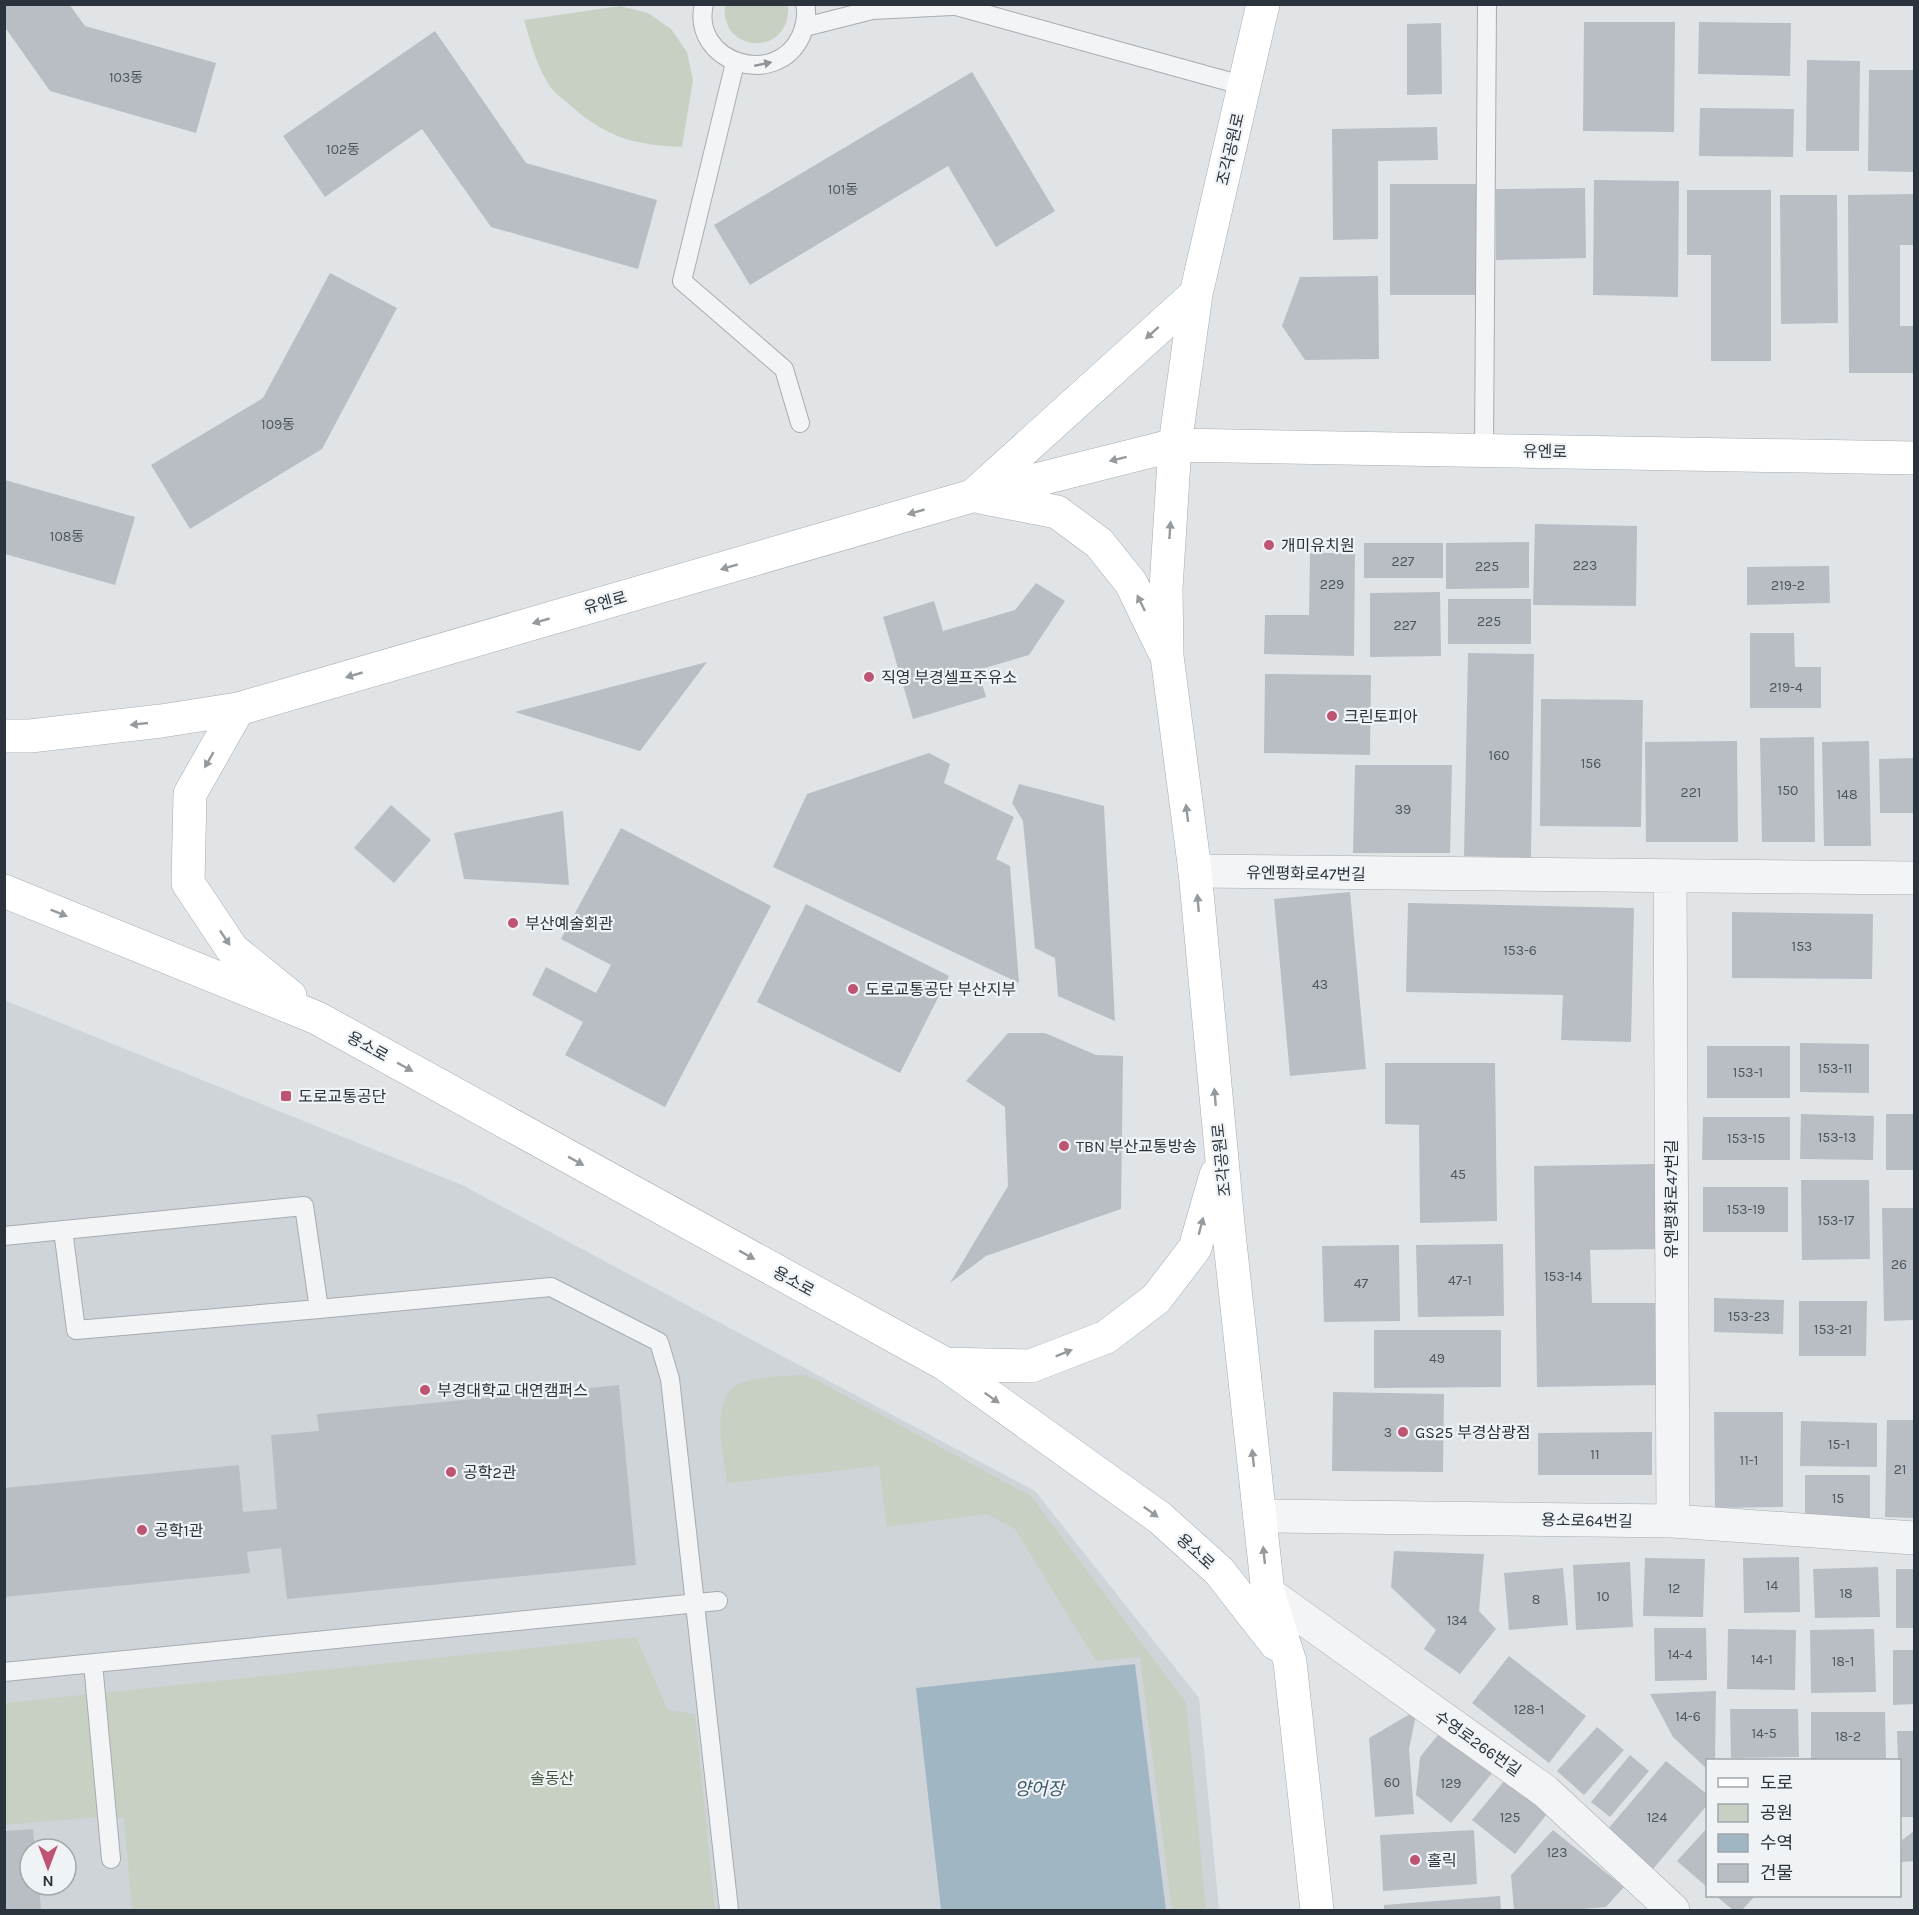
<svg xmlns="http://www.w3.org/2000/svg" width="1919" height="1915" viewBox="0 0 1919 1915" font-family="Karla,'Noto Sans KR',sans-serif">
  <style>
    .built { fill: #cfd4d9; fill-rule: evenodd }
    .green { fill: #c8d0c3 }
    .water { fill: #a0b6c3 }
    .building { fill: #b8bec4 }
    .lines { fill: none; stroke-linecap: round; stroke-linejoin: round }
    .service-casing { stroke: #a6acb1; stroke-width: 20 }
    .minor-casing { stroke: #a6acb1; stroke-width: 34 }
    .secondary-casing { stroke: #a6acb1; stroke-width: 34 }
    .service { stroke: #f3f4f6; stroke-width: 18 }
    .minor { stroke: #f3f4f6; stroke-width: 33 }
    .secondary { stroke: #fff; stroke-width: 33 }
    .oneway { fill: #8f949a }
    .oneway2 { fill: #959a9e }
    .poi-dot { fill: #be5473; stroke: #f0f3f5; stroke-width: 2 }
    .labels { text-anchor: middle; stroke-width: 4.5; stroke-linejoin: round; paint-order: stroke }
    .number-label { font-size: 14px; fill: #4e565f }
    .street-label { font-size: 16px; fill: #2b343d; stroke: #f0f3f5 }
    .poi-label { font-size: 16px; fill: #2b343d; stroke: #f0f3f5; text-anchor: start }
    .park-label { font-size: 16px; fill: #44573a; stroke: #f0f3f5 }
    .water-label { font-size: 18px; font-style: italic; fill: #3a576c; stroke: #f0f3f5 }
  </style>
  <rect width="100%" height="100%" fill="#e0e4e7"/>
  <!-- built -->
  <path class="built" d="M4,1000L462,1185L1035,1491L1199,1698L1219,1910H5ZM30,1849H66V1885H30Z"/>
  <!-- green -->
  <path class="green" d="M725,5H788C792,58 719,54 725,5Z
    M620,6L648,13L671,29L687,52L693,80L682,147C635,145 608,138 572,107C566,101 557,95 552,89C537,69 531,43 524,20Z
    M807,1375L1031,1496L1186,1702L1206,1910H1172L1140,1657L1096,1661L1015,1529L987,1514L887,1527L879,1466L727,1483C724,1455 708,1397 741,1383C761,1375 786,1376 807,1375Z
    M636,1637L668,1710L695,1714L715,1910H132L124,1818L98,1817L5,1825V1703Z"/>
  <!-- water -->
  <path class="water" d="M1135,1664L1166,1910H941L916,1688Z"/>
  <!-- building -->
  <path class="building" d="M4,4H69L85,26L216,63L196,133L50,91L4,26Z
    M1584,22H1675L1674,132L1583,131Z
    M1699,22L1791,23L1790,76L1698,74Z
    M1441,23L1442,94L1407,95V24Z
    M435,31L526,163L657,200L638,269L491,227L422,129L325,197L283,136Z
    M1807,60L1860,61L1859,151H1806Z
    M1869,70H1914V172L1868,171Z
    M972,72L1055,211L996,247L948,166L750,285L714,225Z
    M1700,108L1794,109L1793,157L1699,156Z
    M1437,127L1438,160L1378,161V239L1333,240L1332,129Z
    M1594,180L1679,181L1678,297L1593,295Z
    M1390,184H1490V295H1390Z
    M1585,188L1586,258L1496,260V189Z
    M1687,190H1771V361H1711V255H1687Z
    M1914,194V245H1900V326H1914V373H1849L1848,195Z
    M1780,195H1837L1838,323L1781,324Z
    M330,273L397,308L322,449L190,529L151,465L263,398Z
    M1378,276L1379,359L1305,360L1282,326L1300,277Z
    M5,480L135,517L115,585L5,554Z
    M1535,524L1637,526L1636,606L1533,605Z
    M1529,542V588L1446,589V543Z
    M1364,543H1443V578H1364Z
    M1310,553H1355L1354,656L1264,654L1265,615H1309Z
    M1829,566L1830,603L1747,605V567Z
    M1036,583L1065,601L1029,655L978,670L986,697L913,719L883,617L934,601L943,631L1015,610Z
    M1440,592L1441,656L1370,657V593Z
    M1448,599H1531V644H1448Z
    M1750,633H1794L1795,667H1821V708H1750Z
    M1468,653L1534,654L1531,858L1464,856Z
    M707,662L640,751L515,712Z
    M1265,674L1371,675L1370,755L1264,753Z
    M1541,699L1643,700L1641,827L1540,826Z
    M1814,737L1815,842H1762L1760,738Z
    M1737,741L1738,842H1646L1645,742Z
    M1869,741L1871,846H1824L1822,742Z
    M929,753L950,764L944,783L1014,817L996,859L1010,866L1019,983L773,867L807,794Z
    M1914,758V813H1880L1879,759Z
    M1355,765H1452L1450,853H1353Z
    M1019,784L1104,806L1115,1021L1058,996L1055,958L1035,948L1023,821L1012,803Z
    M391,805L431,840L394,883L354,848Z
    M563,811L569,885L464,879L454,833Z
    M621,828L771,906L665,1107L565,1055L583,1022L532,995L546,967L596,993L611,965L561,939Z
    M1350,892L1366,1069L1290,1076L1274,899Z
    M1408,903L1634,908L1631,1042L1561,1040L1563,995L1406,992Z
    M806,904L949,976L900,1073L757,1002Z
    M1732,912L1873,914L1872,979L1732,978Z
    M1008,1033H1045L1096,1055L1123,1056L1121,1209L986,1256L950,1283L1008,1186L1005,1107L966,1081Z
    M1800,1043L1869,1044V1093L1800,1092Z
    M1707,1046H1790V1098H1707Z
    M1385,1063H1495L1497,1221L1420,1223L1419,1125L1385,1124Z
    M1801,1114L1874,1116L1873,1160L1800,1159Z
    M1886,1114H1914V1170H1886Z
    M1703,1117H1790V1160H1702Z
    M1656,1164L1657,1249L1590,1250L1592,1303H1658L1659,1385L1537,1387L1534,1166Z
    M1801,1180H1869L1870,1259L1802,1260Z
    M1703,1187H1788V1232H1703Z
    M1882,1208H1914V1320L1884,1321Z
    M1503,1244L1504,1316L1418,1317L1416,1245Z
    M1399,1245L1400,1321L1324,1322L1322,1246Z
    M1714,1298L1784,1300L1783,1334L1714,1332Z
    M1799,1301H1867L1866,1356H1799Z
    M1374,1330H1501V1387L1374,1388Z
    M619,1385L636,1565L287,1599L281,1548L247,1552L250,1573L4,1597V1488L239,1465L243,1512L277,1509L271,1435L319,1431L317,1414Z
    M1333,1392L1444,1394L1443,1472L1332,1471Z
    M1714,1412H1783V1507L1715,1508Z
    M1887,1420H1914V1518L1885,1517Z
    M1801,1421L1877,1423V1467L1800,1466Z
    M1652,1432V1475H1538V1433Z
    M1805,1475H1870V1520H1805Z
    M1394,1551L1484,1554L1479,1611L1496,1629L1460,1674L1424,1649L1436,1630L1391,1587Z
    M1799,1557L1800,1612L1744,1613L1743,1558Z
    M1645,1558L1705,1559L1703,1617L1643,1616Z
    M1630,1562L1633,1627L1576,1630L1573,1565Z
    M1878,1567L1880,1617L1815,1618L1813,1569Z
    M1563,1568L1568,1625L1509,1630L1504,1573Z
    M1896,1569H1914V1628H1896Z
    M1654,1628H1706L1707,1680L1655,1681Z
    M1728,1629L1796,1630L1795,1690L1727,1689Z
    M1874,1629L1876,1692L1811,1693L1810,1630Z
    M1893,1650H1914V1704L1893,1705Z
    M1509,1656L1586,1716L1549,1763L1472,1703Z
    M1716,1691L1715,1760H1708V1770L1673,1737L1650,1694Z
    M1730,1709H1798L1799,1757L1731,1758Z
    M1417,1710L1409,1749L1414,1814L1375,1817L1369,1738Z
    M1811,1712H1885L1886,1760H1811Z
    M1597,1727L1624,1750L1584,1795L1557,1771Z
    M1442,1730L1493,1772L1451,1823L1416,1795L1420,1757Z
    M1897,1731H1914V1817H1900Z
    M1630,1755L1649,1771L1610,1817L1591,1802Z
    M1666,1761L1708,1795V1804L1653,1869L1607,1830Z
    M1505,1780L1547,1814L1515,1854L1472,1820Z
    M1708,1827V1888L1677,1861Z
    M33,1829L35,1849H30V1885H39L41,1910H5V1831Z
    M1474,1830L1477,1884L1383,1891L1380,1835Z
    M1553,1830L1624,1887L1606,1907L1571,1910H1514L1511,1875Z
    M1914,1831V1861L1901,1862L1902,1840Z
    M1500,1896L1501,1910H1384V1905Z
    M1716,1896H1755L1742,1910H1733Z"/>
  <g class="lines">
    <defs>
      <path id="service" d="M704,4C690,62 776,90 801,36C805,26 808,15 805,4
        M949,4L1245,86
        M805,27L872,10L952,6
        M735,63L682,281L784,369L800,423
        M1484,450L1487,4
        M63,1230L76,1330L319,1309
        M4,1236L304,1206L319,1309L551,1287L659,1342L670,1379L729,1910
        M93,1663L111,1859
        M4,1672L718,1601"/>
      <path id="minor" d="M1195,871L1914,878
        M1670,876L1673,1521
        M1260,1516L1673,1521L1914,1538
        M1268,1593L1545,1791L1673,1910"/>
      <path id="secondary" d="M1263,4L1196,294L1175,445L1166,588L1167,656L1195,871L1228,1224L1268,1593L1290,1662L1317,1910
        M976,493L1196,294
        M980,497L1057,512L1099,543L1131,583L1163,649
        M238,709L190,794L188,883L232,949L290,996
        M4,736H30L161,721L238,709L972,496L1175,445L1914,458
        M4,891L317,1018L945,1364L1160,1518L1219,1571L1276,1644
        M945,1364L1031,1366L1106,1337L1156,1299L1195,1248L1216,1175"/>
    </defs>
    <!-- service casing -->
    <use href="#service" class="service-casing"/>
    <!-- minor casing -->
    <use href="#minor" class="minor-casing"/>
    <!-- secondary casing -->
    <use href="#secondary" class="secondary-casing"/>
    <!-- service -->
    <use href="#service" class="service"/>
    <!-- minor -->
    <use href="#minor" class="minor"/>
    <!-- secondary -->
    <use href="#secondary" class="secondary"/>
  </g>
  <!-- one-way arrows -->
  <defs><path id="oneway-solid" d="M-6-.8H1V-3.2L6.5 0L1 3.2V.8H-6Z" transform="scale(1.5)"/></defs>
  <use class="oneway" href="#oneway-solid" transform="translate(763 64) rotate(-12)"/>
  <g class="oneway2">
    <use href="#oneway-solid" transform="translate(1152 333) rotate(138)"/>
    <use href="#oneway-solid" transform="translate(1118 459) rotate(166)"/>
    <use href="#oneway-solid" transform="translate(916 512) rotate(164)"/>
    <use href="#oneway-solid" transform="translate(1170 530) rotate(-86)"/>
    <use href="#oneway-solid" transform="translate(729 567) rotate(164)"/>
    <use href="#oneway-solid" transform="translate(1141 603) rotate(-116)"/>
    <use href="#oneway-solid" transform="translate(541 621) rotate(164)"/>
    <use href="#oneway-solid" transform="translate(354 675) rotate(164)"/>
    <use href="#oneway-solid" transform="translate(139 724) rotate(174)"/>
    <use href="#oneway-solid" transform="translate(209 760) rotate(120)"/>
    <use href="#oneway-solid" transform="translate(1187 813) rotate(-97)"/>
    <use href="#oneway-solid" transform="translate(1198 903) rotate(-95)"/>
    <use href="#oneway-solid" transform="translate(59 913) rotate(22)"/>
    <use href="#oneway-solid" transform="translate(225 938) rotate(56)"/>
    <use href="#oneway-solid" transform="translate(405 1067) rotate(29)"/>
    <use href="#oneway-solid" transform="translate(1215 1097) rotate(-95)"/>
    <use href="#oneway-solid" transform="translate(576 1161) rotate(29)"/>
    <use href="#oneway-solid" transform="translate(1201 1226) rotate(-75)"/>
    <use href="#oneway-solid" transform="translate(747 1255) rotate(29)"/>
    <use href="#oneway-solid" transform="translate(1064 1353) rotate(-22)"/>
    <use href="#oneway-solid" transform="translate(992 1398) rotate(35)"/>
    <use href="#oneway-solid" transform="translate(1253 1458) rotate(-96)"/>
    <use href="#oneway-solid" transform="translate(1151 1512) rotate(36)"/>
    <use href="#oneway-solid" transform="translate(1264 1555) rotate(-96)"/>
  </g>
  <!-- markers -->
  <g class="poi-dot">
    <circle cx="1269" cy="545" r="6"/>
    <circle cx="869" cy="677" r="6"/>
    <circle cx="1332" cy="716" r="6"/>
    <circle cx="513" cy="923" r="6"/>
    <circle cx="853" cy="989" r="6"/>
    <rect x="280" y="1090" width="12" height="12" rx="3"/>
    <circle cx="1064" cy="1146" r="6"/>
    <circle cx="425" cy="1390" r="6"/>
    <circle cx="1403" cy="1432" r="6"/>
    <circle cx="451" cy="1472" r="6"/>
    <circle cx="142" cy="1530" r="6"/>
    <circle cx="1415" cy="1860" r="6"/>
  </g>
  <g class="labels">
    <!-- number labels -->
    <g class="number-label">
      <text x="126" y="82">103동</text>
      <text x="343" y="154">102동</text>
      <text x="843" y="194">101동</text>
      <text x="278" y="429">109동</text>
      <text x="67" y="541">108동</text>
      <text x="1403" y="566">227</text>
      <text x="1585" y="570">223</text>
      <text x="1487" y="571">225</text>
      <text x="1332" y="589">229</text>
      <text x="1788" y="590">219-2</text>
      <text x="1489" y="626">225</text>
      <text x="1405" y="630">227</text>
      <text x="1786" y="692">219-4</text>
      <text x="1499" y="760">160</text>
      <text x="1591" y="768">156</text>
      <text x="1788" y="795">150</text>
      <text x="1691" y="797">221</text>
      <text x="1847" y="799">148</text>
      <text x="1403" y="814">39</text>
      <text x="1802" y="951">153</text>
      <text x="1520" y="955">153-6</text>
      <text x="1320" y="989">43</text>
      <text x="1835" y="1073">153-11</text>
      <text x="1748" y="1077">153-1</text>
      <text x="1837" y="1142">153-13</text>
      <text x="1746" y="1143">153-15</text>
      <text x="1458" y="1179">45</text>
      <text x="1746" y="1214">153-19</text>
      <text x="1836" y="1225">153-17</text>
      <text x="1899" y="1269">26</text>
      <text x="1563" y="1281">153-14</text>
      <text x="1460" y="1285">47-1</text>
      <text x="1361" y="1288">47</text>
      <text x="1749" y="1321">153-23</text>
      <text x="1833" y="1334">153-21</text>
      <text x="1437" y="1363">49</text>
      <text x="1388" y="1437">3</text>
      <text x="1839" y="1449">15-1</text>
      <text x="1595" y="1459">11</text>
      <text x="1749" y="1465">11-1</text>
      <text x="1900" y="1474">21</text>
      <text x="1838" y="1503">15</text>
      <text x="1772" y="1590">14</text>
      <text x="1674" y="1593">12</text>
      <text x="1846" y="1598">18</text>
      <text x="1603" y="1601">10</text>
      <text x="1536" y="1604">8</text>
      <text x="1457" y="1625">134</text>
      <text x="1680" y="1659">14-4</text>
      <text x="1762" y="1664">14-1</text>
      <text x="1843" y="1666">18-1</text>
      <text x="1529" y="1714">128-1</text>
      <text x="1688" y="1721">14-6</text>
      <text x="1764" y="1738">14-5</text>
      <text x="1848" y="1741">18-2</text>
      <text x="1392" y="1787">60</text>
      <text x="1451" y="1788">129</text>
      <text x="1510" y="1822">125</text>
      <text x="1657" y="1822">124</text>
      <text x="1557" y="1857">123</text>
    </g>
    <!-- street labels -->
    <g class="street-label">
      <text transform="translate(1230 149) rotate(-77)" y="6">조각공원로</text>
      <text transform="translate(1545 451) rotate(1)" y="6">유엔로</text>
      <text transform="translate(605 602) rotate(-16)" y="6">유엔로</text>
      <text transform="translate(1306 873) rotate(1)" y="6">유엔평화로47번길</text>
      <text transform="translate(368 1046) rotate(29)" y="6">용소로</text>
      <text transform="translate(1221 1160) rotate(-96)" y="6">조각공원로</text>
      <text transform="translate(1671 1199) rotate(-90)" y="6">유엔평화로47번길</text>
      <text transform="translate(794 1281) rotate(29)" y="6">용소로</text>
      <text transform="translate(1587 1520) rotate(1)" y="6">용소로64번길</text>
      <text transform="translate(1196 1551) rotate(42)" y="6">용소로</text>
      <text transform="translate(1478 1743) rotate(35)" y="6">수영로266번길</text>
    </g>
    <!-- poi labels -->
    <g class="poi-label">
      <text x="1281" y="551">개미유치원</text>
      <text x="881" y="683">직영 부경셀프주유소</text>
      <text x="1344" y="722">크린토피아</text>
      <text x="525" y="929">부산예술회관</text>
      <text x="865" y="995">도로교통공단 부산지부</text>
      <text x="298" y="1102">도로교통공단</text>
      <text x="1076" y="1152">TBN 부산교통방송</text>
      <text x="437" y="1396">부경대학교 대연캠퍼스</text>
      <text x="1415" y="1438">GS25 부경삼광점</text>
      <text x="463" y="1478">공학2관</text>
      <text x="154" y="1536">공학1관</text>
      <text x="1427" y="1866">홀릭</text>
    </g>
    <!-- park labels -->
    <g class="park-label">
      <text x="552" y="1784">솔동산</text>
    </g>
    <!-- water labels -->
    <g class="water-label">
      <text x="1039" y="1795">양어장</text>
    </g>
  </g>
  <!-- border -->
  <rect width="1919" height="1915" fill="none" stroke="#2b343d" stroke-width="12"/>
  <!-- legend -->
  <rect x="1706" y="1759" width="195" height="138" fill="#f0f3f5" stroke="#a1a7ab" stroke-width="1.5"/>
  <rect x="1718" y="1778" width="30" height="9" fill="#ffffff" stroke="#a1a7ab" stroke-width="1.5"/>
  <text x="1760" y="1789" font-size="18" fill="#2b343d">도로</text>
  <rect x="1718" y="1804" width="30" height="18" fill="#c8d0c3" stroke="#a1a7ab" stroke-width="1.5"/>
  <text x="1760" y="1819" font-size="18" fill="#2b343d">공원</text>
  <rect x="1718" y="1834" width="30" height="18" fill="#a0b6c3" stroke="#a1a7ab" stroke-width="1.5"/>
  <text x="1760" y="1849" font-size="18" fill="#2b343d">수역</text>
  <rect x="1718" y="1864" width="30" height="18" fill="#b8bec4" stroke="#a1a7ab" stroke-width="1.5"/>
  <text x="1760" y="1879" font-size="18" fill="#2b343d">건물</text>
  <!-- north arrow -->
  <g transform="translate(48 1867) rotate(180)"><circle r="28" fill="#f0f3f5" stroke="#a1a7ab" stroke-width="1.5"/>
  <path d="M0-4.5L10 22L0 15L-10 22Z" fill="#be5473"/>
  <text y="-9" font-size="16" font-weight="bold" text-anchor="middle" fill="#2b343d">N</text>
  </g>
</svg>
